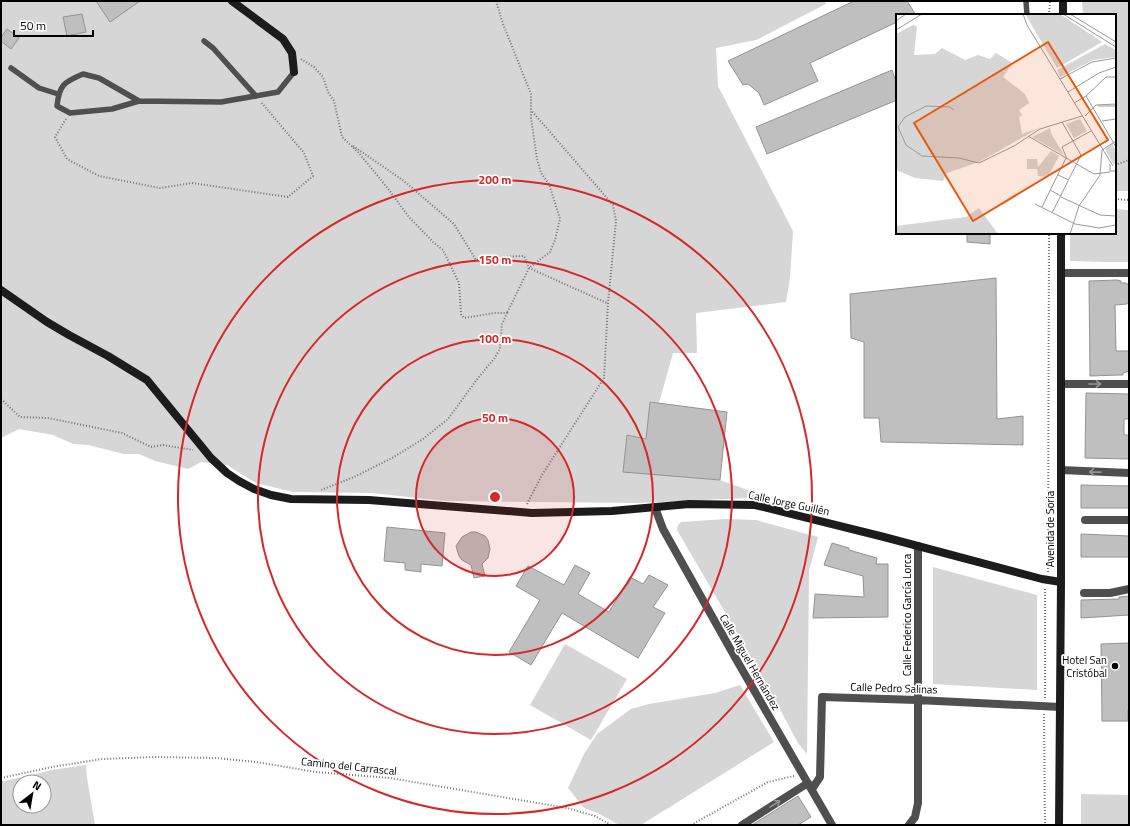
<svg xmlns="http://www.w3.org/2000/svg" width="1130" height="826" viewBox="0 0 1130 826" font-family="'Titillium Web',sans-serif">
  <style>
    .green { fill: #d6d6d6; fill-rule: evenodd }
    .building { fill: #bfbfbf; stroke: #939393 }
    .lines { fill: none; stroke-linecap: round; stroke-linejoin: round }
    .path { stroke: #717171; stroke-width: 2; stroke-dasharray: 1 2; stroke-linecap: butt }
    .lane { stroke: #4f4f4f; stroke-width: 5.5 }
    .street { stroke: #4f4f4f; stroke-width: 8 }
    .secondary { stroke: #1c1c1c; stroke-width: 8 }
    .oneway { stroke: #959595 }
    .ring { fill: none; stroke: #d62828; stroke-width: 2 }
    .poi-dot { fill: #000; stroke: #fff; stroke-width: 1.5 }
    .labels { text-anchor: middle; stroke-width: 3.5; stroke-linejoin: round; paint-order: stroke }
    .street-label { font-size: 11px; fill: #000; stroke: #fff }
    .poi-label { font-size: 11px; fill: #000; stroke: #fff; text-anchor: end }
    .inset-road { fill: none; stroke: #999; stroke-width: 1 }
    .view { fill: #e8590c; fill-opacity: 0.15; stroke: #e8590c; stroke-width: 2 }
    .inset-edge { fill: none; stroke: #000; stroke-width: 2 }
    .centre { fill: #d62828; stroke: #fff; stroke-width: 2 }
    .ring-label { font-size: 12px; text-anchor: middle; font-weight: bold; fill: #d62828; stroke: #fff; stroke-width: 3.5; stroke-linejoin: round; paint-order: stroke }
  </style>
  <rect width="100%" height="100%" fill="#fff"/>
  <!-- green -->
  <path class="green" d="M1,1H825L826,4L756,40L716,48L718,86L793,231L790,278L786,302L696,313L697,353H673L659,403H650L646,439L627,435L623,471L720,480L767,497L637,503L446,501L371,493L293,492L256,483L227,465L201,462L188,469L155,461L139,454H124L88,445L73,444L53,435L19,429L1,438Z
    M1082,1H1129V191H1115V15H1083Z
    M1115,209L1129,210V262H1105L1070,261V233H1115Z
    M726,519L756,520L818,537L809,571L807,754L798,743L761,674L677,530L678,525L681,522Z
    M933,567L1037,595V690L933,684Z
    M565,644L627,679L591,740L530,705Z
    M740,685L774,742L641,825H619L598,813L584,808L568,788L584,754L597,734L631,709L649,704L715,693Z
    M86,765L87,778L95,825H1V781H5L52,770ZM20,782H44V806H20Z
    M1081,794L1129,795V825H1081Z"/>
  <!-- building -->
  <path class="building" d="M96,1H140L110,22Z
    M854,1H907L916,15H897V22L810,63L818,81L764,105L759,93L748,84L743,85L728,61Z
    M82,14L86,32L67,36L63,17Z
    M7,29L19,38L11,49L1,41V37Z
    M892,70L897,85V100L767,154L756,127Z
    M967,233H990V244L967,242Z
    M996,278L997,419L1023,416V445L881,442L879,418H864V342L851,338L850,294Z
    M1117,280L1121,281V283H1126V284H1129V303H1127V304L1115,305L1116,351H1128L1129,352V371L1123,373V375H1119L1090,376L1089,281Z
    M1086,393L1129,394V419H1124V435H1129V459L1085,458Z
    M650,402L727,412L720,480L623,472L627,435L646,439Z
    M1081,485L1129,486V508H1081Z
    M387,527L445,533L442,566L421,564V572L405,570V563L384,561Z
    M471,532H476L485,536L488,540L490,549L488,558L482,564L485,576L474,578L471,565L462,560L459,556L456,546L462,537Z
    M1081,534L1129,536V557H1081Z
    M832,543L849,548V550L877,558L876,564H888V617L813,618L815,594L864,597L863,576L824,565Z
    M575,565L590,573L578,594L609,612L630,577L643,584L649,575L668,585L653,607L665,613L638,658L562,613L531,665L509,652L540,600L516,586L528,566L564,585Z
    M1129,596V615L1081,618V600L1119,599V597Z
    M1129,643V710H1128V721H1102L1101,644Z
    M798,796L811,817L798,825H752Z"/>
  <g class="lines">
    <!-- path -->
    <path class="path" d="M496,1L503,24L531,94V118L537,159L541,173L549,184L560,219L555,240L550,252L529,268L507,313
      M1049,15L1050,1
      M301,59L314,67L323,77L328,92L334,101L342,137L358,152L386,186L409,217L433,242L443,250L459,283L461,314L464,318L494,313H507L502,324L500,349L494,359L478,378L448,419L423,439L392,458L354,477L321,490
      M66,119L55,137L67,159L99,176L160,188L192,183L288,197L313,176L304,153L261,102
      M353,146L404,181L454,224L476,260L501,257L524,256L529,268L607,303
      M1115,165L1129,160
      M1115,199L1129,200
      M1,399L20,417L48,418L122,433L151,447L163,445L193,450
      M527,504L542,475L604,378L608,303L616,221L613,205L531,110
      M1048,572L1049,233
      M1045,698V588
      M1044,714L1045,825
      M1,778L52,767L102,759L156,757L216,758L256,762L316,772L390,778L567,808L595,816L611,825
      M691,825L768,782L794,776"/>
    <!-- lane -->
    <path class="lane" d="M1026,1L1027,15
      M204,41L213,48L256,96
      M11,68L39,88L58,94
      M83,74L99,78L139,101L112,109L70,113L57,106C59,85 64,82 83,74Z
      M139,101L221,102L278,92L294,72"/>
    <!-- street -->
    <path class="street" d="M1061,273H1129
      M1061,384H1129
      M1061,470L1129,473
      M656,507L657,513L663,529L736,659L832,825
      M1085,520H1129
      M1084,593H1110L1129,589
      M812,789L820,777L822,697L917,700L1060,707
      M742,825L808,783
      M909,825L915,817L918,803V546"/>
    <!-- secondary -->
    <path class="secondary" d="M232,1L283,39L292,53L294,72
      M1063,15V1
      M1,290L47,322L69,335L108,356L147,380L211,458L227,473L239,481L254,489L271,495L291,499L369,500L532,513L612,511L689,504L755,505L884,537L1042,579L1061,582
      M1059,825L1061,582V233"/>
  </g>
  <!-- one-way arrows -->
  <defs><path id="oneway-shaft" d="M-6 0H5M1.5-3L5.5 0L1.5 3" fill="none" stroke-width="1.6" stroke-linecap="round" stroke-linejoin="round"/></defs>
  <g class="oneway">
    <use href="#oneway-shaft" transform="translate(1095 384)"/>
    <use href="#oneway-shaft" transform="translate(1095 472) rotate(-179)"/>
    <use href="#oneway-shaft" transform="translate(775 804) rotate(-32)"/>
  </g>
  <!-- distance rings -->
  <circle cx="495" cy="497" r="79" fill="#d62828" fill-opacity=".12"/>
  <g class="ring">
    <circle cx="495" cy="497" r="79"/>
    <circle cx="495" cy="497" r="158"/>
    <circle cx="495" cy="497" r="237"/>
    <circle cx="495" cy="497" r="317"/>
  </g>
  <!-- markers -->
  <circle class="poi-dot" cx="1115" cy="666" r="4"/>
  <g class="labels">
    <!-- street labels -->
    <g class="street-label">
      <text transform="translate(789 503) rotate(12)" y="4">Calle Jorge Guillén</text>
      <text transform="translate(1050 529) rotate(-90)" y="4">Avenida de Soria</text>
      <text transform="translate(907 615) rotate(-90)" y="4">Calle Federico García Lorca</text>
      <text transform="translate(750 662) rotate(60)" y="4">Calle Miguel Hernández</text>
      <text transform="translate(894 688) rotate(2)" y="4">Calle Pedro Salinas</text>
      <text transform="translate(349 766) rotate(6)" y="4">Camino del Carrascal</text>
    </g>
    <!-- poi labels -->
    <g class="poi-label">
      <text x="1107" y="664">Hotel San<tspan x="1107" dy="13">Cristóbal</tspan></text>
    </g>
  </g>
  <!-- overview -->
  <g transform="translate(896 14)">
    <rect width="220" height="220" fill="#fff"/>
    <path d="M129,0H164L206,28L161,54ZM17,11L21,12L18,41L39,40L46,34L69,46L82,41L94,45L100,39L115,48L116,50L107,63L129,80L133,89L123,96L126,101L123,103L126,120L145,113L83,148L51,159L47,167L19,164L0,156V20ZM209,30L220,36V43L197,46L164,63L161,56ZM184,105L191,117L178,124L170,110ZM154,114L155,119L168,141L136,123ZM216,130L220,136V149L217,150L209,135ZM155,137L163,142L152,163L142,162L141,155H131V145H141L142,153ZM83,194L102,220H0V212L70,203Z" fill="#d6d6d6"/>
    <path class="inset-road" d="M127,0L131,11L217,152M167,0L220,33M174,0L220,28M0,7L10,0M0,16L26,0M164,65L196,48L220,44M172,78L203,59L220,53M190,82L220,133M178,89L190,82L210,63H220M202,92H220M58,96L54,93L30,92L9,103L2,113L10,131L26,142L63,144L83,149L118,132L144,115L186,102M189,102L200,91L220,90M206,107L220,105M132,122L198,160L214,158M171,145L166,133L195,117M214,150V157H220M162,161L173,166M154,176L165,182M165,183L204,201L220,202M139,190L179,210L203,214L220,211M146,193L170,144M156,199L185,141L166,108M174,220L183,192L204,161L206,136L220,127"/>
    <path class="view" d="M152,28L212,126L77,207L18,109Z"/>
    <rect width="220" height="220" class="inset-edge"/>
  </g>
  <circle cx="495" cy="497" r="6" class="centre"/>
  <g class="ring-label">
    <text x="495" y="184">200 m</text>
    <text x="495" y="264">150 m</text>
    <text x="495" y="343">100 m</text>
    <text x="495" y="422">50 m</text>
  </g>
  <!-- border -->
  <rect width="1130" height="826" fill="none" stroke="#000000" stroke-width="4"/>
  <!-- north arrow -->
  <g transform="translate(32 794) rotate(31)"><circle r="19" fill="#ffffff" stroke="#999999"/>
  <path d="M0-3L7 15L0 10L-7 15Z" fill="#000000"/>
  <text y="-6" font-size="11" font-weight="bold" text-anchor="middle" fill="#000000">N</text>
  </g>
  <!-- scale -->
  <path d="M14 30v6h79v-6" fill="none" stroke="#000000" stroke-width="2"/>
  <text x="20" y="30" font-size="12" fill="#000000" stroke="#ffffff" stroke-width="3" paint-order="stroke">50 m</text>
</svg>
